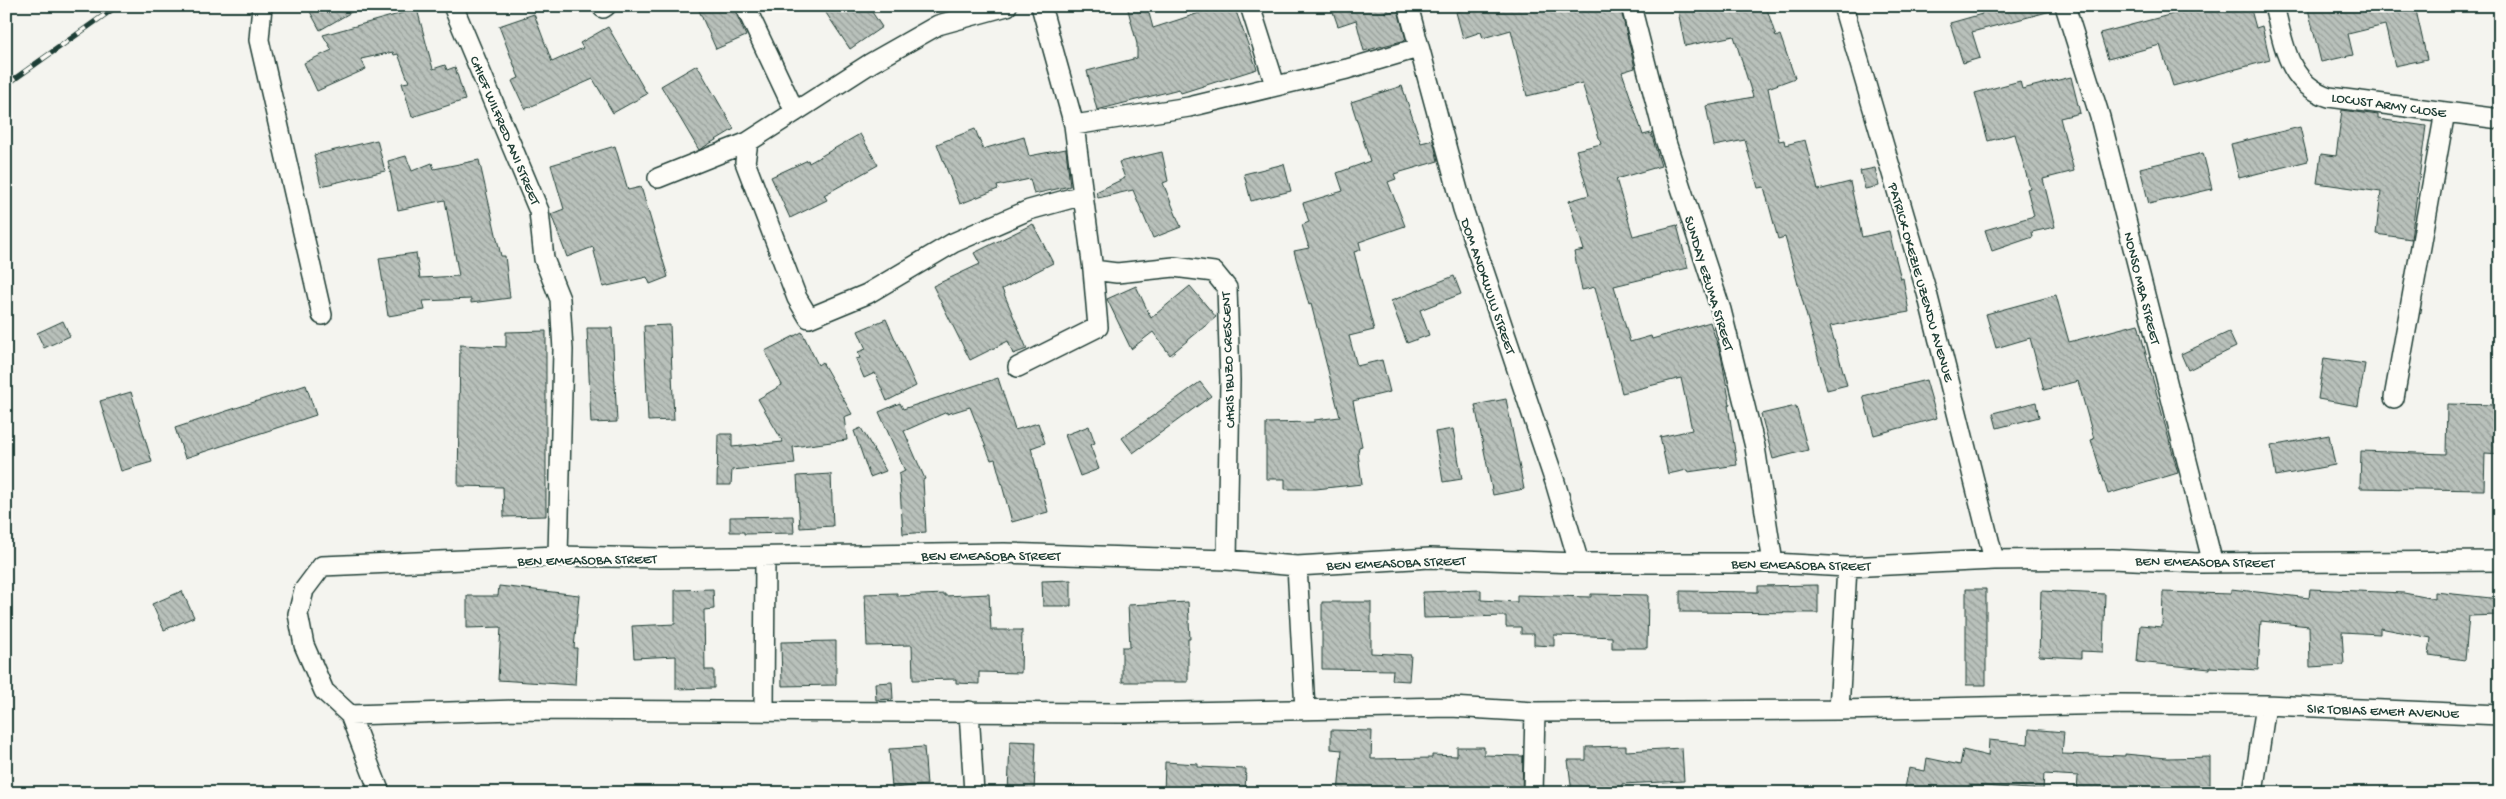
<svg xmlns="http://www.w3.org/2000/svg" width="2506" height="799" viewBox="0 0 2506 799" font-family="'Gochi Hand',sans-serif">
  <style>
    .building { fill: url(#building-back-hatch); stroke: #1f3d34 }
    .lines { fill: none; stroke-linecap: round; stroke-linejoin: round }
    .minor-casing { stroke: #1f3d34; stroke-width: 22 }
    .minor { stroke: #fdfcf7; stroke-width: 19 }
    .rail-casing { stroke: #1f3d34; stroke-width: 5.5 }
    .rail { stroke: #fdfcf7; stroke-width: 4; stroke-dasharray: 11; stroke-linecap: butt }
    .labels { text-anchor: middle; stroke-width: 4.5; stroke-linejoin: round; paint-order: stroke }
    .street-label { font-size: 14px; fill: #1f3d34; stroke: #fdfcf7 }
  </style>
  <defs>
    <pattern id="building-back-hatch" width="6" height="6" patternUnits="userSpaceOnUse" patternTransform="scale(1.25)"><rect width="6" height="6" fill="#b9c1bb"/><path d="M-1 5l2 2M0 0l6 6M5-1l2 2" fill="none" stroke="#969e99"/></pattern>
  </defs>
  <rect width="100%" height="100%" fill="#f4f4ef"/>
  <filter id="ink" filterUnits="userSpaceOnUse"><feTurbulence type="fractalNoise" baseFrequency=".02" numOctaves="2"/><feDisplacementMap in="SourceGraphic" scale="10" xChannelSelector="R" yChannelSelector="G"/><feConvolveMatrix kernelMatrix="1 2 1 2 8 2 1 2 1" color-interpolation-filters="sRGB"/></filter>
  <g filter="url(#ink)">
    <!-- building -->
    <path class="building" d="M307,6H362L320,30Z
      M697,6H733L746,36L716,49Z
      M836,6H868L882,27L850,49L826,13Z
      M1127,6H1147L1153,28L1221,6H1234L1257,69L1181,93L1179,89L1097,110L1087,71L1137,58V44Z
      M1331,6H1389V10L1385,11V13L1398,10L1406,40L1364,51L1356,20L1338,26Z
      M1477,6H1620L1635,68L1622,72L1643,135L1651,133L1661,166L1616,179L1633,236L1677,225L1688,268L1614,286L1630,342L1651,336L1652,339L1710,322L1721,355L1730,404L1728,405L1737,465L1688,472L1687,470L1668,474L1660,437L1692,430L1681,378L1622,393L1595,287L1582,290L1574,252L1584,250L1569,201L1589,195L1576,150L1601,144L1582,83L1527,96L1511,30L1483,38L1481,32L1463,38L1456,12Z
      M1699,6H1766L1776,37L1780,35L1795,78L1768,88L1779,141L1784,140L1785,145L1805,140L1818,190L1850,182L1862,237L1889,231L1901,279L1903,278L1909,312L1830,326L1847,385L1827,390L1785,237L1778,239L1764,187L1758,188L1745,140L1714,146L1706,106L1753,97L1734,36L1685,46L1678,11Z
      M1980,6H2051V11L1972,32L1980,58L1963,63L1950,23L1982,14Z
      M2176,6H2250L2256,28L2262,26L2270,60L2173,86L2160,45L2108,59L2100,33L2177,13Z
      M2318,6H2415L2427,59L2395,66L2385,25L2348,34L2353,55L2321,62L2308,9Z
      M417,9L433,69L445,65L447,70L455,67L465,100L412,117L402,83L409,82L398,54L394,55L393,52L361,59L366,69L317,91L304,63L332,50L323,35Z
      M534,14L552,62L583,48L580,43L608,27L647,94L613,113L593,79L525,109L512,81L519,78L499,26Z
      M697,65L734,129L699,150L661,86Z
      M2071,77L2080,113L2060,118L2074,171L2043,179L2055,227L2032,232L2033,237L1992,251L1985,230L2034,216L2027,189L2030,188L2015,134L1988,141L1975,93L2020,81L2022,89Z
      M1402,86L1421,143L1433,140L1438,161L1394,174L1396,179L1388,182L1405,226L1359,242L1361,250L1354,252L1374,330L1349,336L1357,366L1382,360L1390,392L1353,401L1362,446L1359,447L1358,453L1362,484L1316,489H1285V479H1266V423L1314,422V420L1340,417L1311,304L1309,305L1294,251L1309,248L1302,225L1309,222L1303,203L1343,191L1337,173L1370,161L1351,102Z
      M2342,110L2378,115V119L2426,126L2411,239L2376,234L2381,192L2317,183L2321,154L2336,156Z
      M2300,127L2308,161L2239,178L2231,144Z
      M975,129L983,149L1024,137L1029,156L1066,149L1070,186L1034,194L1030,179L997,186L998,189L960,204L937,144Z
      M860,134L878,165L824,195L827,200L790,218L771,177L808,160L809,163Z
      M377,140L385,171L321,186L314,155Z
      M615,146L628,190L641,187L668,277L650,284L647,277L603,287L593,247L567,257L551,214L564,209L551,165Z
      M1162,152L1168,181L1163,183L1181,227L1153,238L1133,190L1098,198L1096,192L1125,178L1119,162Z
      M2203,153L2212,189L2149,204L2140,168Z
      M406,156L412,171L432,163L434,169L479,160L501,256H505L510,298L471,303V299L423,301L425,310L388,316L379,258L416,253L420,278L459,276L445,200L398,210L388,161Z
      M1284,164L1291,191L1251,201L1244,174Z
      M1875,168L1879,186L1865,189L1860,171Z
      M1033,224L1053,263L1002,289L1027,349L1013,354L1008,341L970,360L933,286L980,264L974,253Z
      M1454,276L1461,294L1420,310L1429,335L1407,343L1391,301Z
      M1136,286L1151,318L1190,286L1216,317L1170,355L1153,332L1131,349L1107,299Z
      M2056,295L2069,342L2138,324L2178,473L2108,494L2091,440L2094,439L2078,381L2044,390L2030,338L1996,348L1986,314Z
      M886,319L916,386L887,401L875,373L864,378L856,359L860,358L858,352L866,349L858,331Z
      M63,321L70,336L44,348L37,333Z
      M670,325L674,420L648,421L644,326Z
      M587,328H612L617,422L591,423Z
      M546,331V516L504,517L503,487L458,486L460,345L506,347V332Z
      M802,332L818,365L822,362L852,414L844,417L847,440L793,447L795,464L732,470L731,485H717L718,434H732V447L783,442L758,399L782,385L765,351Z
      M2229,332L2236,347L2188,370L2181,354Z
      M2324,358L2365,364L2358,406L2318,399Z
      M998,378L1015,430L1038,423L1045,443L1031,448L1048,512L1012,522L995,459L991,460L970,407L947,414V412L904,431L925,479L923,480L926,532L903,534L899,474L905,471L879,412L900,403L903,409Z
      M1926,380L1937,418L1874,435L1863,396Z
      M1200,382L1211,396L1133,453L1122,438Z
      M306,385L316,415L185,458L175,428Z
      M131,392L152,462L121,471L100,401Z
      M1506,399L1524,489L1493,495L1475,405Z
      M2036,402L2039,417L1997,428L1993,413Z
      M2447,404L2500,405V454L2485,453L2484,490L2360,488L2361,451L2446,454Z
      M1796,406L1808,450L1773,459L1761,414Z
      M1089,426L1095,443L1090,445L1099,469L1080,476L1065,435Z
      M861,428L886,471L870,477L854,431Z
      M1453,429L1462,479L1443,482L1435,432Z
      M2329,435L2335,465L2276,476L2271,446Z
      M831,474L833,526L800,528L797,476Z
      M793,516L794,533L744,534V532H730V517Z
      M1071,580V606H1043L1042,581Z
      M1818,585V613L1680,612V591L1758,592V586Z
      M499,586L579,595L574,648H577L575,685L498,680L501,627L467,628V596H498Z
      M713,589L714,609L704,610L705,670H714V688L676,689V656L634,658L632,626L675,624V590Z
      M1966,589H1986V685H1966Z
      M2231,589L2309,598L2310,589L2404,593L2435,599V592L2500,599V615L2469,616L2465,660L2429,655L2431,638L2380,628V634L2342,632L2344,665L2310,667L2309,626L2261,621L2258,670L2210,667V669L2137,662L2140,625L2162,627L2163,592L2231,594Z
      M1481,590V600L1517,602V595L1591,597V594L1648,595L1647,648H1612V637L1591,636L1554,635V646L1534,645V634H1521V627H1506V616L1424,618L1423,592Z
      M182,591L194,617L164,630L152,604Z
      M2041,591L2105,594L2103,652L2081,651V658L2039,656Z
      M897,593V596L945,594V596L989,594L991,630H1022L1021,673L979,672V684L956,683V679L913,680L912,645L867,646L865,594Z
      M1188,602L1190,639H1188V682H1122V647H1130L1128,605Z
      M1322,602H1371V653L1411,655L1409,681L1392,680L1393,670L1322,669Z
      M836,641V685L782,686L781,642Z
      M892,682L893,699L876,700L875,683Z
      M2029,729L2064,732L2062,754L2125,756V754L2167,758L2210,757V787H2156V793H2077L2078,776L2044,774L2043,790L1969,785L1968,793H1904L1909,768L1925,771L1927,758L1960,765L1963,750L1988,756L1989,740L2028,744Z
      M1331,730L1372,731L1371,759L1432,758V755L1457,756V747H1484V755L1523,756L1522,793H1338L1342,750L1331,749Z
      M1010,741L1036,742L1034,793H1008Z
      M1626,746V751L1682,748L1684,781L1622,784V793H1572L1568,760H1586V747Z
      M924,747L927,785L892,788L889,749Z
      M1165,762L1198,764V767L1246,769L1245,793H1164Z"/>
    <g class="lines">
      <defs>
        <path id="minor" d="M262,6L259,40L322,315
          M453,6L539,211L544,259L560,299L563,350L558,556
          M745,6L795,112
          M1041,6L1074,125L1083,195
          M1250,6L1275,85
          M1408,6L1463,209L1555,482L1579,563
          M1631,6L1665,139L1721,310L1755,447L1773,563
          M1843,6L1927,293L1994,560
          M2065,6L2100,117L2212,560L2199,563
          M2274,6C2284,44 2287,83 2329,97L2500,119
          M603,8L606,6
          M1074,125L1189,107L1347,69L1418,48
          M748,142L745,162L797,298L809,318L867,294L953,243L1029,210L1083,195L1093,270L1117,273L1174,267L1214,272L1227,288L1230,380L1227,560
          M658,178L748,142L871,63L938,25L1007,6
          M1018,367L1098,327L1093,270
          M2394,398L2445,112
          M1297,566L1305,709
          M764,710L765,557
          M1839,710L1847,567
          M969,711L974,793
          M350,715L518,710L1123,713L1451,707L1535,712L1839,710L2120,704L2266,705L2500,715
          M380,793L350,715L324,691L304,645L298,614L304,590L322,566L558,556L660,558L1004,553L1227,560L1297,566L1430,558L1579,563H1773L1847,567L1994,560L2112,559L2199,563L2500,561
          M1533,793L1535,712
          M2253,793L2266,705"/>
      </defs>
      <!-- minor casing -->
      <use href="#minor" class="minor-casing"/>
      <!-- minor -->
      <use href="#minor" class="minor"/>
      <defs>
        <path id="rail" d="M6,85L117,6"/>
      </defs>
      <!-- rail casing -->
      <use href="#rail" class="rail-casing"/>
      <!-- rail -->
      <use href="#rail" class="rail"/>
    </g>
  </g>
  <g class="labels">
    <!-- street labels -->
    <g class="street-label">
      <text transform="translate(2389 104) rotate(8)" y="5">LOCUST ARMY CLOSE</text>
      <text transform="translate(506 130) rotate(67)" y="5">CHIEF WILFRED ANI STREET</text>
      <text transform="translate(1922 282) rotate(74)" y="5">PATRICK OKEZIE UZENDU AVENUE</text>
      <text transform="translate(1710 283) rotate(73)" y="5">SUNDAY EZUMA STREET</text>
      <text transform="translate(1489 286) rotate(71)" y="5">DOM ANOKWULU STREET</text>
      <text transform="translate(2143 288) rotate(76)" y="5">NONSO MBA STREET</text>
      <text transform="translate(1227 360) rotate(-92)" y="5">CHRIS IBUZO CRESCENT</text>
      <text x="991" y="560">BEN EMEASOBA STREET</text>
      <text transform="translate(587 559) rotate(-1)" y="5">BEN EMEASOBA STREET</text>
      <text transform="translate(2205 561) rotate(1)" y="5">BEN EMEASOBA STREET</text>
      <text transform="translate(1396 562) rotate(-2)" y="5">BEN EMEASOBA STREET</text>
      <text transform="translate(1801 564) rotate(1)" y="5">BEN EMEASOBA STREET</text>
      <text transform="translate(2383 710) rotate(2)" y="5">SIR TOBIAS EMEH AVENUE</text>
    </g>
  </g>
  <!-- margin -->
  <rect width="2506" height="799" fill="none" stroke="#fdfcf7" stroke-width="25"/>
  <rect x="12" y="12" width="2481" height="774" fill="none" stroke="#1f3d34" stroke-width="2" filter="url(#ink)"/>
</svg>
